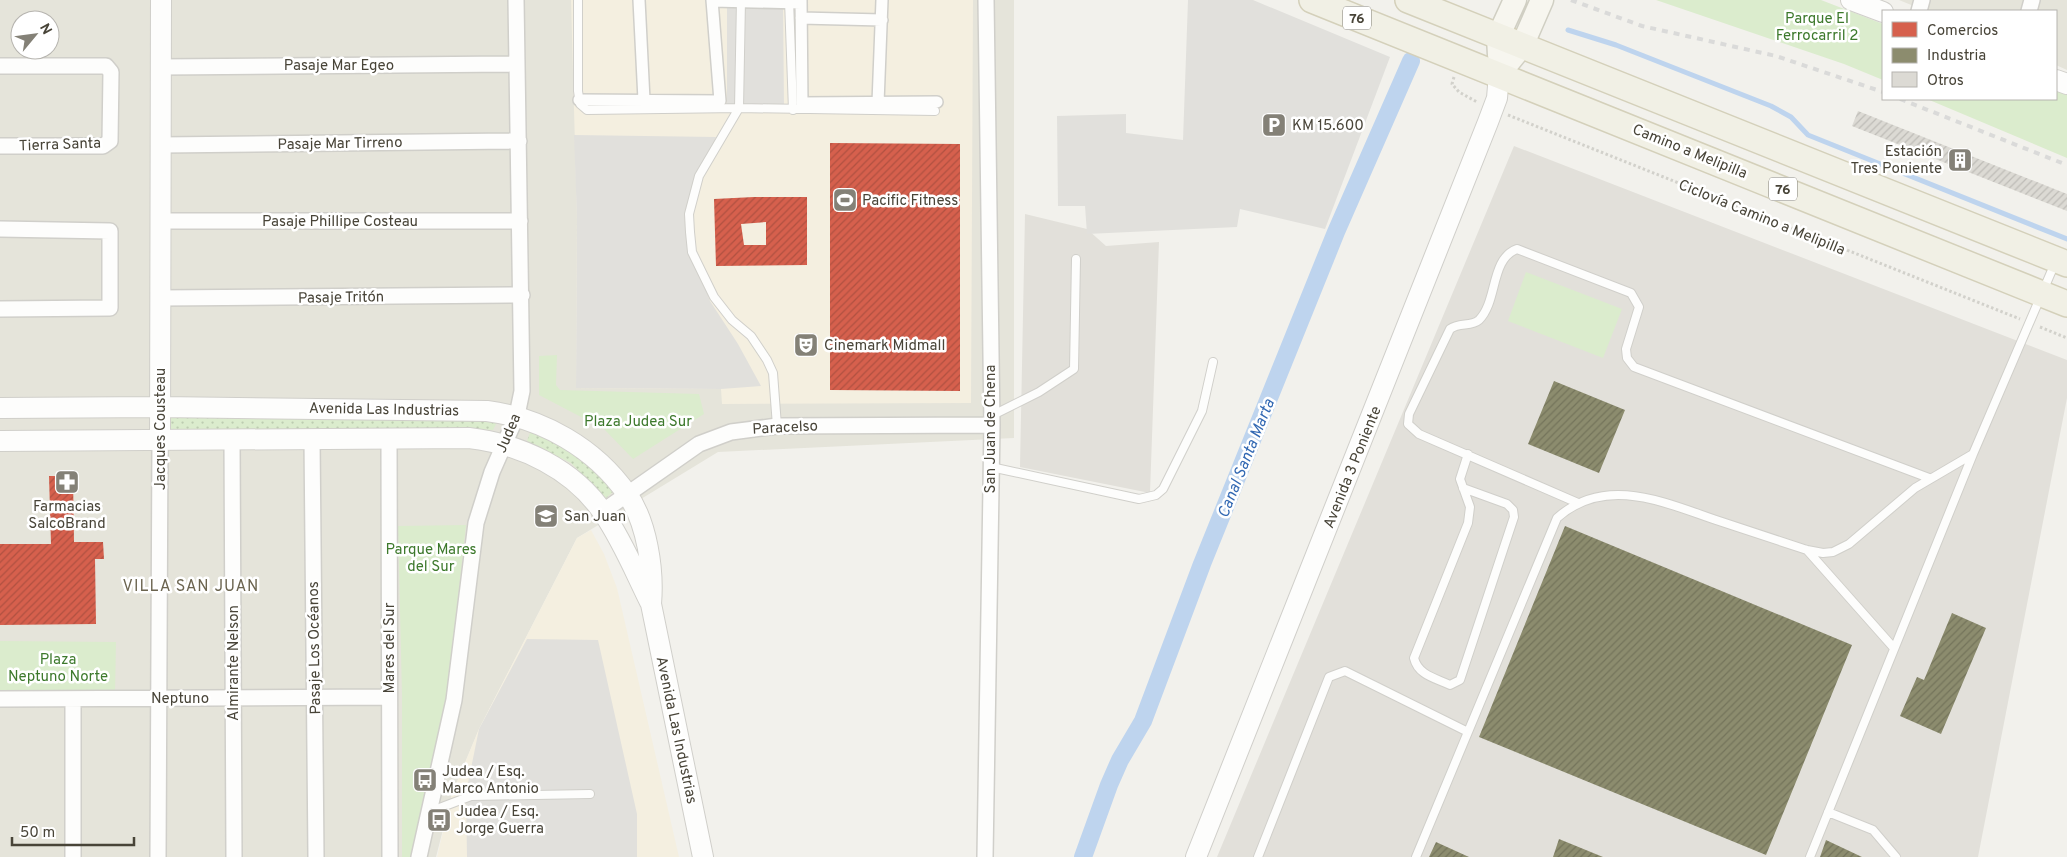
<svg xmlns="http://www.w3.org/2000/svg" width="2067" height="857" viewBox="0 0 2067 857" font-family="Overpass,sans-serif">
  <style>
    .residential { fill: #e5e4da; fill-rule: evenodd }
    .commercial { fill: #f4efe0 }
    .industrial { fill: #e2e0da }
    .grass { fill: url(#grass-dots) }
    .green { fill: #dbeccd }
    .parking { fill: #e1e0dc }
    .shops { fill: url(#shops-hatch); fill-rule: evenodd }
    .industry { fill: url(#industry-hatch) }
    .lines { fill: none; stroke-linecap: round; stroke-linejoin: round }
    .stream { stroke: #bed4ee; stroke-width: 5 }
    .canal { stroke: #bed4ee; stroke-width: 18 }
    .building { fill: url(#building-hatch) }
    .service-casing { stroke: #d0cfca; stroke-width: 10 }
    .pedestrian-casing { stroke: #d0cfca; stroke-width: 14 }
    .minor-casing { stroke: #d0cfca; stroke-width: 18 }
    .tertiary-casing { stroke: #d0cfca; stroke-width: 22 }
    .secondary-casing { stroke: #d0cfc3; stroke-width: 25 }
    .primary-casing { stroke: #d4d0ba; stroke-width: 28 }
    .path { stroke: #d2d1cb; stroke-width: 3; stroke-dasharray: 2.5 2.5; stroke-linecap: butt }
    .service { stroke: #fdfdfc; stroke-width: 8 }
    .pedestrian { stroke: #fdfdfc; stroke-width: 11 }
    .minor { stroke: #fdfdfc; stroke-width: 15 }
    .tertiary { stroke: #fdfdfc; stroke-width: 20 }
    .secondary { stroke: #f7f6ef; stroke-width: 22 }
    .primary { stroke: #f1f0e5; stroke-width: 25 }
    .rail { stroke: #dadad9; stroke-width: 4; stroke-dasharray: 6 6; stroke-linecap: butt }
    .labels { text-anchor: middle; stroke-width: 5; stroke-linejoin: round; paint-order: stroke }
    .shield { fill: #fff; stroke: #7f7c74; stroke-width: 1 }
    .shield-label { font-size: 14px; font-weight: bold; fill: #484438 }
    .park-label { font-size: 15px; fill: #3d792c; stroke: #fff }
    .street-label { font-size: 15px; fill: #484438; stroke: #fff }
    .poi-label { font-size: 15px; fill: #484438; stroke: #fff; text-anchor: start }
    .water-label { font-size: 16px; font-style: italic; fill: #3369b3; stroke: #fff }
    .neighbourhood-label { font-size: 16px; letter-spacing: 1px; fill: #6b644f; stroke: #fff }
  </style>
  <defs>
    <pattern id="grass-dots" width="8" height="8" patternUnits="userSpaceOnUse" patternTransform="scale(1.25)"><rect width="8" height="8" fill="#dbeccd"/><path d="M2 2h.1M6 6h.1" fill="none" stroke="#bdccb1" stroke-width="1.8" stroke-linecap="round"/></pattern>
    <pattern id="shops-hatch" width="6" height="6" patternUnits="userSpaceOnUse" patternTransform="scale(1.25)"><rect width="6" height="6" fill="#d6604d"/><path d="M-1 1l2-2M0 6l6-6M5 7l2-2" fill="none" stroke="#b05141"/></pattern>
    <pattern id="industry-hatch" width="6" height="6" patternUnits="userSpaceOnUse" patternTransform="scale(1.25)"><rect width="6" height="6" fill="#8c8c6e"/><path d="M-1 1l2-2M0 6l6-6M5 7l2-2" fill="none" stroke="#74745b"/></pattern>
    <pattern id="building-hatch" width="6" height="6" patternUnits="userSpaceOnUse" patternTransform="scale(1.25)"><rect width="6" height="6" fill="#dcdad4"/><path d="M-1 1l2-2M0 6l6-6M5 7l2-2" fill="none" stroke="#bebcb7"/></pattern>
  </defs>
  <rect width="100%" height="100%" fill="#f2f1ec"/>
  <!-- residential -->
  <path class="residential" d="M0,0H1014V438L718,452L577,538L479,729L452,794L436,857H0ZM20,20H50V50H20Z
    M1899,0H2067V70L2056,65V11H1926Z"/>
  <!-- commercial -->
  <path class="commercial" d="M571,0H973L971,403L722,404L721,389L576,388L577,219Z
    M591,530L604,554L617,588L679,857H437L452,794L479,729L577,538Z"/>
  <!-- industrial -->
  <path class="industrial" d="M1514,146L2067,360V398L1978,857H1217Z
    M1025,214L1087,229L1106,246L1159,242L1150,493L1020,467Z"/>
  <!-- grass -->
  <path class="grass" d="M168,414L499,418L493,430L462,428L167,431Z
    M531,430L578,453L615,490L606,498L571,463L527,441Z"/>
  <!-- green -->
  <path class="green" d="M1656,0H1821L1883,24V80L1844,64Z
    M2056,90L2067,95V158L1927,99H2056Z
    M1526,272L1622,309L1603,358L1508,321Z
    M557,355L556,385L560,390L699,394L704,414L633,459L604,429L539,395V356Z
    M466,525L447,700L411,857H402V694L398,526Z
    M0,641L116,642L115,694L0,693Z"/>
  <!-- parking -->
  <path class="parking" d="M727,0H783L784,108H727Z
    M1188,0H1253L1390,57L1325,229L1240,209L1237,227L1087,234L1085,206H1058L1057,116L1126,114V133L1183,140Z
    M574,135L716,137L700,181L690,223L696,264L710,301L738,344L761,386L721,389L576,388L577,219Z
    M527,639L598,640L637,814V857H467L466,793L479,729Z"/>
  <!-- shops -->
  <path class="shops" d="M830,143L960,144V391L830,390Z
    M754,197H807V265L716,266L714,199ZM766,222V245H744L741,224Z
    M49,476H73L74,542H103L104,559H95L96,624L0,625V544H51Z"/>
  <!-- industry -->
  <path class="industry" d="M1554,381L1625,410L1599,473L1528,444Z
    M1565,526L1852,645L1766,855L1479,737Z
    M1952,613L1986,628L1941,734L1900,716L1917,677L1924,680Z
    M1559,839L1603,857H1553Z
    M1826,840L1862,857H1820Z
    M1436,842L1469,857H1429Z"/>
  <g class="lines">
    <!-- stream -->
    <path class="stream" d="M1568,30L1616,45L1771,106L1791,117L1808,135L2067,239"/>
    <!-- canal -->
    <path class="canal" d="M1083,857L1109,785L1120,760L1143,721L1202,564L1336,232L1411,61"/>
  </g>
  <!-- building -->
  <path class="building" d="M1858,111L2067,194V211L1852,126Z"/>
  <g class="lines">
    <defs>
      <path id="service" d="M578,0V91L580,104L587,110L739,108L935,111
        M741,0L739,108L699,176L689,214L690,232L692,252L714,297L732,320L751,336L767,360L773,373L777,426
        M789,0L793,110
        M991,416L1039,392L1074,369L1076,259
        M991,467L1139,499L1156,495L1163,489L1202,411L1213,362
        M1463,488L1507,504L1513,510L1514,517L1460,680L1450,685C1435,678 1418,675 1414,658L1468,523L1470,507L1460,479L1468,454
        M1578,503L1419,434L1408,424L1409,414L1450,329C1459,322 1471,327 1479,320C1498,301 1490,259 1517,249L1631,293L1639,307L1626,349L1627,358L1634,367L1929,478
        M1807,550L1893,647
        M429,812L471,796L590,794
        M1828,812L1873,830L1896,857
        M1258,857L1329,677L1345,671L1468,732
        M1416,857L1557,518C1605,475 1663,502 1716,520C1746,530 1776,540 1807,550L1823,553L1833,552L1849,544L1915,488L1973,454L2055,263
        M1810,857L1973,454"/>
      <path id="pedestrian" d="M639,0L644,100
        M801,0L802,103L937,102
        M712,1L801,3
        M801,18L882,20
        M579,100L720,101L712,0
        M878,103L882,0"/>
      <path id="minor" d="M1919,11L1922,0
        M2029,11L2032,0
        M0,66H106L111,72L110,141L103,146H0
        M161,67L517,64
        M161,145L519,141
        M161,221H520
        M0,229L110,231V308L0,309
        M161,298L522,295
        M389,438L390,857
        M232,439L234,857
        M312,439L316,857
        M602,512L699,444L731,432L777,426L992,425
        M0,699L389,697
        M73,699V857
        M158,857L160,440
        M419,857L454,700L476,523L492,472L517,415L522,391L516,0
        M985,857L992,425L986,0"/>
      <path id="tertiary" d="M1851,0L1883,12
        M2056,80L2067,84
        M0,408L161,407L487,411C542,418 595,448 627,494C647,522 654,570 651,604L703,857
        M160,440L161,0
        M0,441L469,438C521,444 574,469 604,514C623,542 635,572 650,602
        M1196,857L1488,122L1497,98L1499,74"/>
      <path id="secondary" d="M1499,55L1498,37L1515,0
        M1499,74L1522,46L1542,0"/>
      <path id="primary" d="M1312,0L2067,304
        M1408,0L2067,264"/>
    </defs>
    <!-- service casing -->
    <use href="#service" class="service-casing"/>
    <!-- pedestrian casing -->
    <use href="#pedestrian" class="pedestrian-casing"/>
    <!-- minor casing -->
    <use href="#minor" class="minor-casing"/>
    <!-- tertiary casing -->
    <use href="#tertiary" class="tertiary-casing"/>
    <!-- secondary casing -->
    <use href="#secondary" class="secondary-casing"/>
    <!-- primary casing -->
    <use href="#primary" class="primary-casing"/>
    <!-- path -->
    <path class="path" d="M1454,77L1452,84L1459,92L1477,102
      M1508,115L2020,319
      M2040,327L2067,338"/>
    <!-- service -->
    <use href="#service" class="service"/>
    <!-- pedestrian -->
    <use href="#pedestrian" class="pedestrian"/>
    <!-- minor -->
    <use href="#minor" class="minor"/>
    <!-- tertiary -->
    <use href="#tertiary" class="tertiary"/>
    <!-- secondary -->
    <use href="#secondary" class="secondary"/>
    <!-- primary -->
    <use href="#primary" class="primary"/>
    <!-- rail -->
    <path class="rail" d="M1571,0L1642,26L1776,56L1883,92
      M1900,99L2067,165"/>
  </g>
  <!-- icons -->
  <defs>
    <symbol id="parking-square" viewBox="-11 -11 22 22"><rect x="-9" y="-9" width="18" height="18" rx="4" fill="#848177" stroke="#fff"/><path d="M-3.5-5.5H1a3.5 3.5 0 0 1 0 7H-1V5.5H-3.5ZM-1-3.4V-.6H.8a1.4 1.4 0 0 0 0-2.8Z" fill="#fff"/></symbol>
    <symbol id="building-square" viewBox="-11 -11 22 22"><rect x="-9" y="-9" width="18" height="18" rx="4" fill="#848177" stroke="#fff"/><path d="M-4-6H4V6H1V3H-1V6H-4ZM-2.5-4.3h1.7v1.8h-1.7ZM.8-4.3h1.7v1.8H.8ZM-2.5-1h1.7V.8h-1.7ZM.8-1h1.7V.8H.8Z" fill="#fff"/></symbol>
    <symbol id="stadium-square" viewBox="-11 -11 22 22"><rect x="-9" y="-9" width="18" height="18" rx="4" fill="#848177" stroke="#fff"/><path d="M0-5a6.5 5 0 1 0 0 10a6.5 5 0 1 0 0-10ZM-3.5-1.8h7v3.6h-7Z" fill="#fff"/></symbol>
    <symbol id="theatre-square" viewBox="-11 -11 22 22"><rect x="-9" y="-9" width="18" height="18" rx="4" fill="#848177" stroke="#fff"/><path d="M-5-5.5Q0-4 5-5.5V0Q5 5 0 6Q-5 5-5 0ZM-3.3-2.5H-1v1.5H-3.3ZM1-2.5H3.3v1.5H1ZM-2.8 1Q0 5.5 2.8 1Z" fill="#fff"/></symbol>
    <symbol id="pharmacy-square" viewBox="-11 -11 22 22"><rect x="-9" y="-9" width="18" height="18" rx="4" fill="#848177" stroke="#fff"/><path d="M-2-6h4v4h4v4h-4v4h-4v-4h-4v-4h4Z" fill="#fff"/></symbol>
    <symbol id="school-square" viewBox="-11 -11 22 22"><rect x="-9" y="-9" width="18" height="18" rx="4" fill="#848177" stroke="#fff"/><path d="M0-5L7-2L0 1L-7-2ZM-4 1L0 2.5L4 1V4Q0 6-4 4Z" fill="#fff"/></symbol>
    <symbol id="bus-square" viewBox="-11 -11 22 22"><rect x="-9" y="-9" width="18" height="18" rx="4" fill="#848177" stroke="#fff"/><path d="M-5-6H5V4H4V6H2V4H-2V6H-4V4H-5ZM-3.5-4V0h7V-4ZM-3.5 1.2v1.5H-2V1.2ZM2 1.2v1.5H3.5V1.2Z" fill="#fff"/></symbol>
  </defs>
  <g fill-rule="evenodd">
    <use href="#parking-square" x="1260" y="111" width="28" height="28"/>
    <use href="#building-square" x="1946" y="146" width="28" height="28"/>
    <use href="#stadium-square" x="831" y="186" width="28" height="28"/>
    <use href="#theatre-square" x="792" y="331" width="28" height="28"/>
    <use href="#pharmacy-square" x="53" y="468" width="28" height="28"/>
    <use href="#school-square" x="532" y="502" width="28" height="28"/>
    <use href="#bus-square" x="411" y="766" width="28" height="28"/>
    <use href="#bus-square" x="425" y="806" width="28" height="28"/>
  </g>
  <g class="labels">
    <!-- shield labels -->
    <g class="shield">
      <rect x="1343" y="6.5" width="28" height="23" rx="4"/>
      <rect x="1769" y="177.5" width="28" height="23" rx="4"/>
    </g>
    <g class="shield-label">
      <text x="1357" y="23">76</text>
      <text x="1783" y="194">76</text>
    </g>
    <!-- park labels -->
    <g class="park-label">
      <text x="1817" y="23">Parque El<tspan x="1817" dy="17">Ferrocarril 2</tspan></text>
      <text x="638" y="426">Plaza Judea Sur</text>
      <text x="431" y="554">Parque Mares<tspan x="431" dy="17">del Sur</tspan></text>
      <text x="58" y="664">Plaza<tspan x="58" dy="17">Neptuno Norte</tspan></text>
    </g>
    <!-- street labels -->
    <g class="street-label">
      <text x="339" y="70">Pasaje Mar Egeo</text>
      <text transform="translate(340 143) rotate(-1)" y="5">Pasaje Mar Tirreno</text>
      <text transform="translate(60 144) rotate(-2)" y="5">Tierra Santa</text>
      <text transform="translate(1690 151) rotate(22)" y="5">Camino a Melipilla</text>
      <text transform="translate(1762 217) rotate(22)" y="5">Ciclovía Camino a Melipilla</text>
      <text x="340" y="226">Pasaje Phillipe Costeau</text>
      <text transform="translate(341 297) rotate(-1)" y="5">Pasaje Tritón</text>
      <text transform="translate(384 409) rotate(1)" y="5">Avenida Las Industrias</text>
      <text transform="translate(785 427) rotate(-3)" y="5">Paracelso</text>
      <text transform="translate(160 429) rotate(-90)" y="5">Jacques Cousteau</text>
      <text transform="translate(990 429) rotate(-90)" y="5">San Juan de Chena</text>
      <text transform="translate(508 433) rotate(-67)" y="5">Judea</text>
      <text transform="translate(1352 467) rotate(-68)" y="5">Avenida 3 Poniente</text>
      <text transform="translate(314 648) rotate(-91)" y="5">Pasaje Los Océanos</text>
      <text transform="translate(389 648) rotate(-90)" y="5">Mares del Sur</text>
      <text transform="translate(233 663) rotate(-90)" y="5">Almirante Nelson</text>
      <text x="180" y="703">Neptuno</text>
      <text transform="translate(677 730) rotate(78)" y="5">Avenida Las Industrias</text>
    </g>
    <!-- poi labels -->
    <g class="poi-label">
      <text x="1292" y="130">KM 15.600</text>
      <text x="1942" y="156" text-anchor="end">Estación<tspan x="1942" dy="17">Tres Poniente</tspan></text>
      <text x="862" y="205">Pacific Fitness</text>
      <text x="824" y="350">Cinemark Midmall</text>
      <text x="67" y="511" text-anchor="middle">Farmacias<tspan x="67" dy="17">SalcoBrand</tspan></text>
      <text x="564" y="521">San Juan</text>
      <text x="442" y="776">Judea / Esq.<tspan x="442" dy="17">Marco Antonio</tspan></text>
      <text x="456" y="816">Judea / Esq.<tspan x="456" dy="17">Jorge Guerra</tspan></text>
    </g>
    <!-- water labels -->
    <g class="water-label">
      <text transform="translate(1245 458) rotate(-68)" y="6">Canal Santa Marta</text>
    </g>
    <!-- neighbourhood labels -->
    <g class="neighbourhood-label">
      <text x="191" y="591">VILLA SAN JUAN</text>
    </g>
  </g>
  <!-- legend -->
  <rect x="1882" y="10" width="175" height="90" fill="#ffffff" stroke="#b6b4af"/>
  <rect x="1892" y="22" width="25" height="15" fill="#d6604d" stroke="#b6b4af"/>
  <text x="1927" y="35" font-size="15" fill="#484438">Comercios</text>
  <rect x="1892" y="48" width="25" height="15" fill="#8c8c6e" stroke="#b6b4af"/>
  <text x="1927" y="60" font-size="15" fill="#484438">Industria</text>
  <rect x="1892" y="72" width="25" height="15" fill="#dcdad4" stroke="#b6b4af"/>
  <text x="1927" y="85" font-size="15" fill="#484438">Otros</text>
  <!-- north arrow -->
  <g transform="translate(35 35) rotate(61)"><circle r="24" fill="#ffffff" stroke="#b6b4af"/>
  <path d="M0-4L9 19L0 12L-9 19Z" fill="#848177"/>
  <text y="-8" font-size="14" font-weight="bold" text-anchor="middle" fill="#484438">N</text>
  </g>
  <!-- scale -->
  <path d="M12 837v8h122v-8" fill="none" stroke="#484438" stroke-width="2.5"/>
  <text x="20" y="837" font-size="15" fill="#484438" stroke="#ffffff" stroke-width="4" paint-order="stroke">50 m</text>
</svg>
